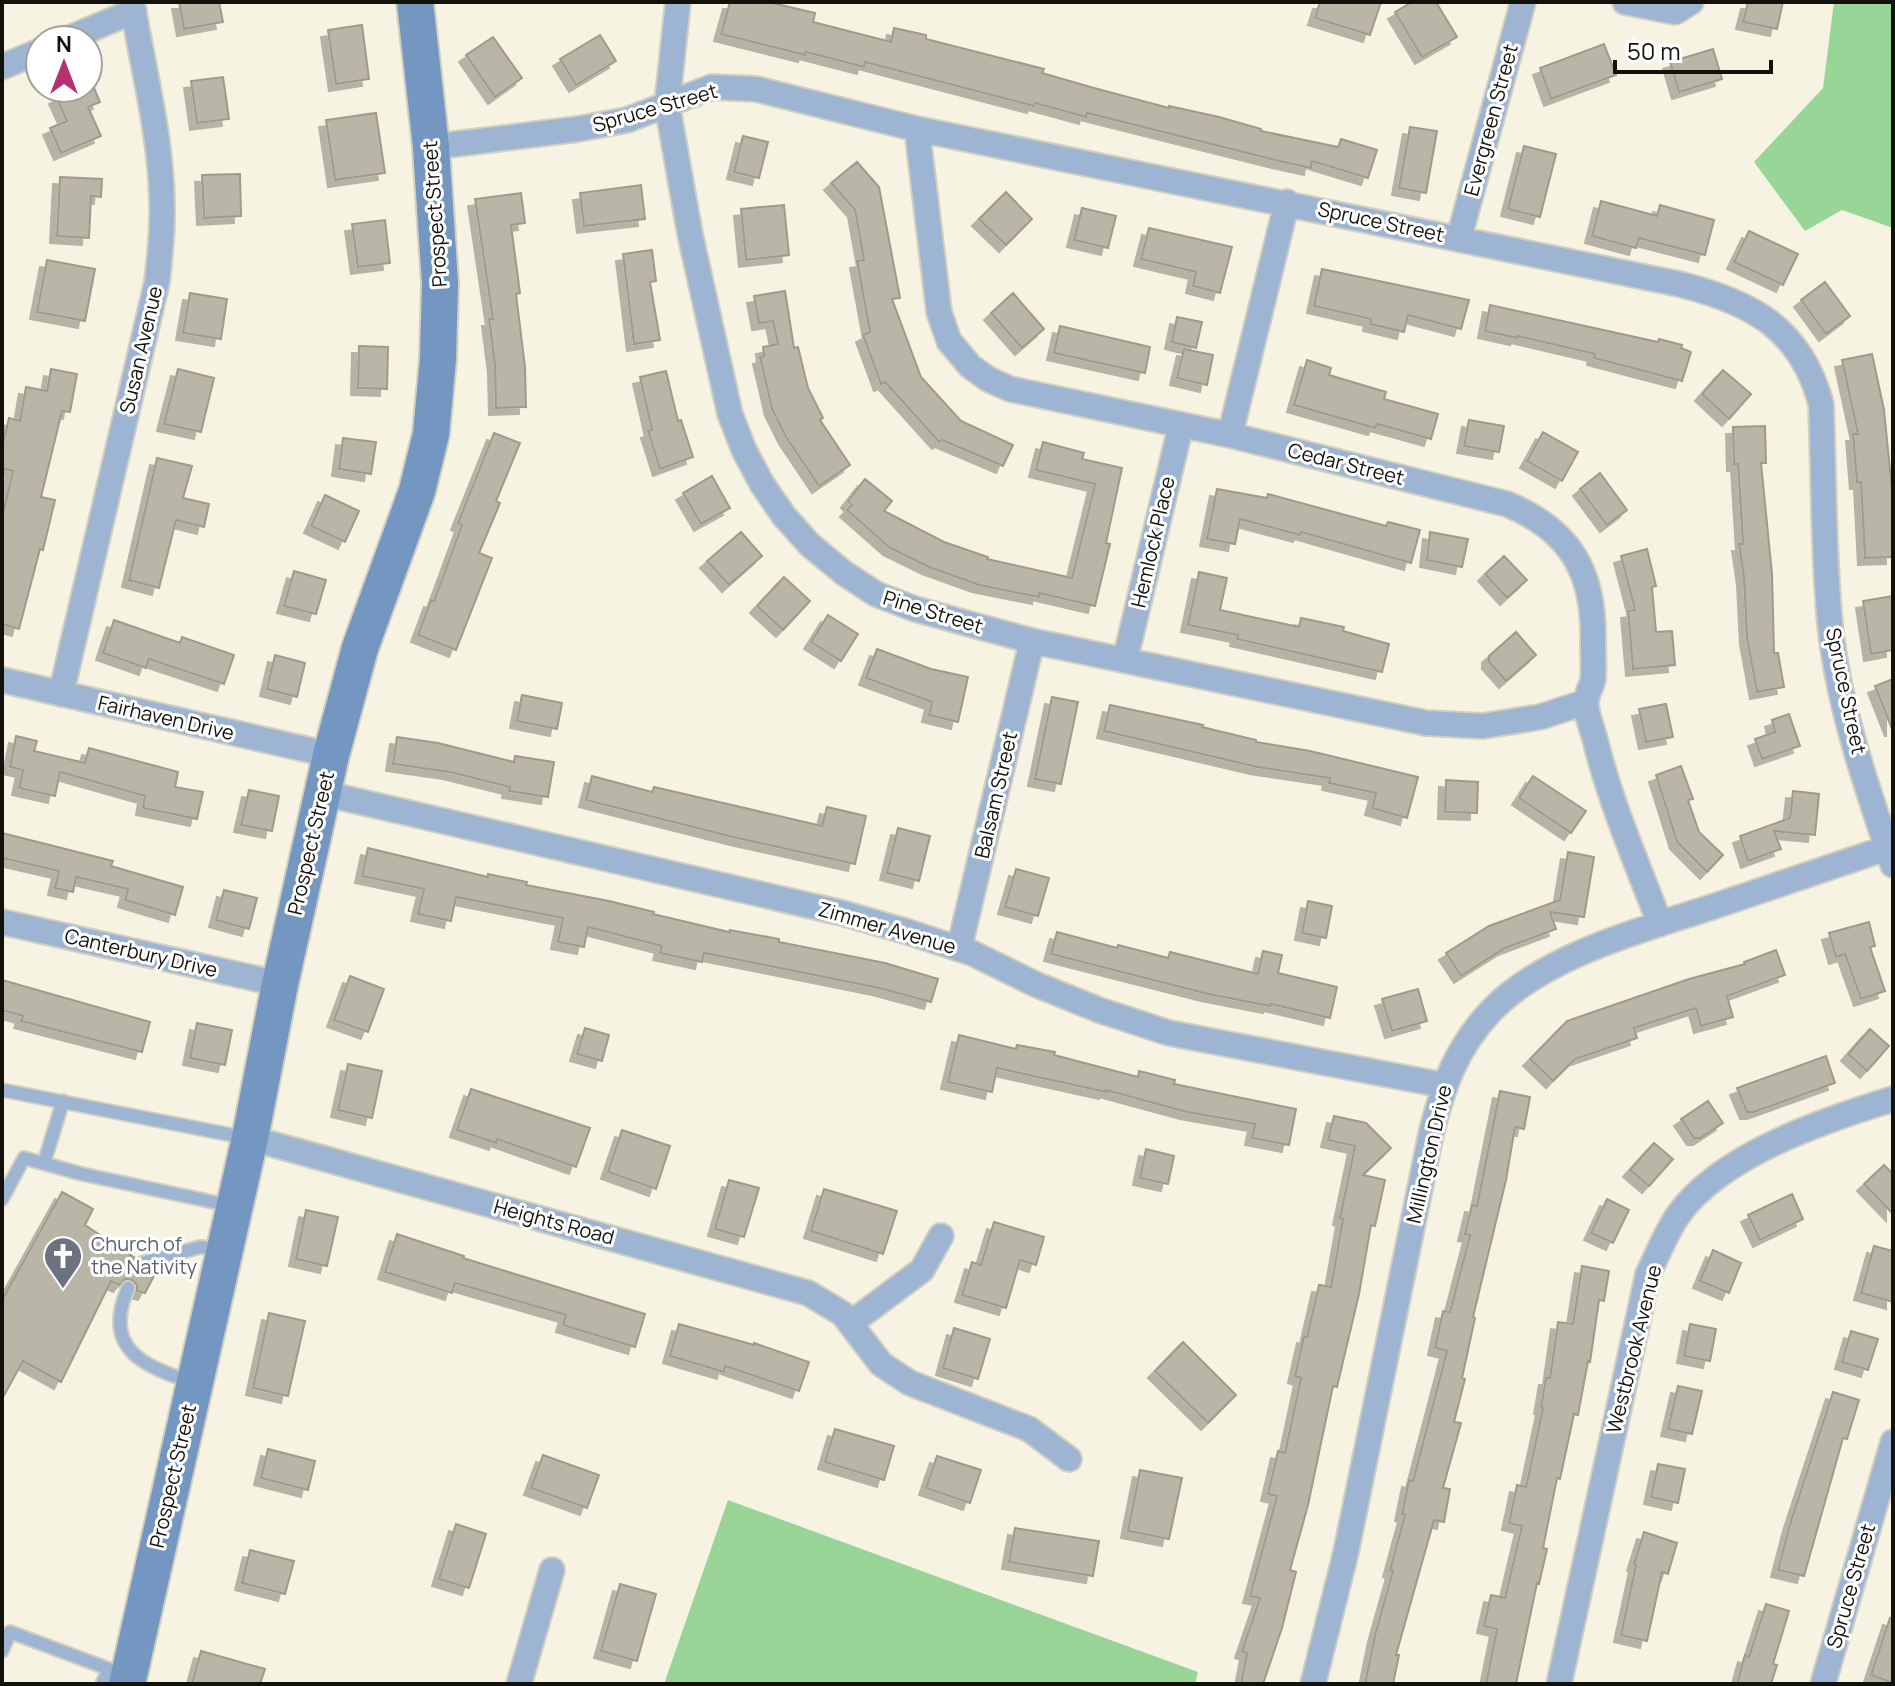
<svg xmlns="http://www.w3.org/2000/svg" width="1895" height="1686" viewBox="0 0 1895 1686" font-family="Manrope,sans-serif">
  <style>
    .green { fill: #99d497 }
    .forest { fill: #98d697 }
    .building { fill: #bab6a7; stroke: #9f9b8c; stroke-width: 2; filter: url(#shadow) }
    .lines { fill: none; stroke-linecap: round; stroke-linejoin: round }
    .service-casing { stroke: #d2cfc0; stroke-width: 16 }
    .minor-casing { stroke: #d2cfc0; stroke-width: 28 }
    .secondary-casing { stroke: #d2cfc0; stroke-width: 40 }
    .service { stroke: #9db5d2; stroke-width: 12 }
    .minor { stroke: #9db5d2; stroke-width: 24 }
    .secondary { stroke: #7397c0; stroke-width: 36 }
    .labels { text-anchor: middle; stroke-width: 6; stroke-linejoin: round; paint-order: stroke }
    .street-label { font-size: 20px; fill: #12110b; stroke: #fff }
    .worship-label { font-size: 20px; fill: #5b616d; stroke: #fff; text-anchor: start }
  </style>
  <defs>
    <filter id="shadow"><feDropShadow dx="-7" dy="7" stdDeviation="0" flood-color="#0004"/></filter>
  </defs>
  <rect width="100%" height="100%" fill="#f7f3e3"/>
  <!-- green -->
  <path class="green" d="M728,1500L1198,1672L1195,1684H664Z"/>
  <!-- forest -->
  <path class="forest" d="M1834,2H1893V228L1842,210L1805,231L1754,162L1823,88Z"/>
  <!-- building -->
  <path class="building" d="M179,2H219L223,22L184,29Z
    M730,2H768L815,13L813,22L891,42L894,28L926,35V39L1044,69L1042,73L1094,88L1169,108V106L1219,117L1261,129V131L1338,147L1341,139L1377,150L1368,178L1312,161L1311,168L1279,161L1087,113L1086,117L1035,103L1034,106L865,62L864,67L806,52L805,55L721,34Z
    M1320,2H1381L1370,35L1315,18Z
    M1412,2H1436L1457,37L1422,57L1395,12Z
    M1748,2H1783L1777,29L1743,22Z
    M362,25L369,79L336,84L328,30Z
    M600,35L616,61L576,85L560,59Z
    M493,37L522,78L495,97L466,55Z
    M1604,44L1616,75L1551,99L1540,68Z
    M1713,49L1722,79L1679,92L1670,62Z
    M223,77L229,119L197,123L191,81Z
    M91,81L100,102L88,107L101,136L61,153L50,128L67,121L56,97L76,88H88V83Z
    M376,113L385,173L335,180L326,120Z
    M1410,127L1437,131L1426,193L1399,188Z
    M743,136L768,142L759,178L734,172Z
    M1524,146L1556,154L1540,217L1508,209Z
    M857,162L879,187L900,298L892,299L921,377L961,421L1013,445L1003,466L942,440L939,442L885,382L881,384L863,335L870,332L857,261L864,260L855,210L831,183Z
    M240,174L241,216L204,218L202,175Z
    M60,177L102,179L101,197L91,196L89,238L57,236Z
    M641,185L645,219L584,226L580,193Z
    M1006,192L1032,219L1006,245L979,219Z
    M521,193L525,223L511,225L520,293L516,294L525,367L526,407L496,408L495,366L489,319H493L475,199Z
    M1601,201L1657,216L1660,205L1714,220L1705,255L1639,238L1636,248L1592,236Z
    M784,205L789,255L746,260L741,209Z
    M1082,208L1116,216L1108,248L1074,240Z
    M385,220L390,263L358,267L352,224Z
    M1149,228L1232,247L1220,293L1193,286L1196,272L1141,259Z
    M1749,231L1798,254L1783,285L1734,262Z
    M652,250L656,281L650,282L660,340L634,344L623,254Z
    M47,260L95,269L85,321L37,312Z
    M1322,269L1469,300L1461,329L1408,315L1404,332L1370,324L1371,319L1314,306Z
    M1825,282L1850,316L1826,334L1801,300Z
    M785,291L794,348L798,347L808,388L823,418L820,420L850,465L819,486L786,437L772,409L760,357L764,356L763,347L778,344L773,321L759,323L754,296Z
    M190,293L227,299L221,339L183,333Z
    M1013,293L1044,329L1022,348L991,313Z
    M1490,305L1658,342L1659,339L1682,345L1681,348L1691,352L1682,381L1594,358L1595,354L1518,336L1517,338L1485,331Z
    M1177,317L1202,322L1196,348L1172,342Z
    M1060,326L1150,347L1145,373L1054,353Z
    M359,346L388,347L387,389L358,388Z
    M1184,349L1213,355L1207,385L1177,378Z
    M1872,354L1884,410L1893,500V557L1865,558L1861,482H1857L1853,434H1858L1842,360Z
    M1307,360L1331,368L1329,375L1386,392L1384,399L1438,414L1431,439L1377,424L1375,428L1294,405Z
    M51,369L77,374L70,412L62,411L41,497L55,500L43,550L40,549L19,629L2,624V517L13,471L2,468V447L9,418L20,421L26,387L47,391Z
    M178,369L214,378L201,432L164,424Z
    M1723,370L1751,394L1729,419L1702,394Z
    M666,371L678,421L681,420L693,457L660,469L648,431L652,430L640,377Z
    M1469,420L1504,426L1499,452L1464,446Z
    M1765,426L1766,463H1761L1772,574L1774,653H1778L1784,687L1757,692L1747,638L1744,578L1739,544H1743L1738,464H1734L1733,427Z
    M1543,432L1578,452L1562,481L1527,461Z
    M494,433L520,443L496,501L500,503L479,553L492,558L456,650L418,635L431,600L434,601L462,525L458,523Z
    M343,438L376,442L371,474L339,469Z
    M1043,442L1084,453L1082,459L1122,468L1106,543L1110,544L1095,606L1039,593V597L979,585L929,567L890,548L847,510L852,505L848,501L865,479L892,501L884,511L944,542L988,557L987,559L1072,578L1095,484L1036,470Z
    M157,458L192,466L183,498L209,504L204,527L176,520L159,588L129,580Z
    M1600,473L1627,510L1607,525L1580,489Z
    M712,476L730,508L701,524L683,493Z
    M1217,489L1267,498L1268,494L1386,526L1388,522L1420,530L1411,563L1301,532L1300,535L1240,519L1235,544L1207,539Z
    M325,495L359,511L345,542L311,526Z
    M741,532L762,556L729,585L707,561Z
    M1430,532L1468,539L1462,567L1427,560Z
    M1647,549L1656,586L1652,587L1656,632L1672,631L1675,665L1633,669L1628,611L1635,610L1621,556Z
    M1504,556L1527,580L1507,598L1485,574Z
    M294,571L326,580L316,614L284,606Z
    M1199,572L1227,578L1220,610L1299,627L1301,618L1344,627L1343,631L1389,644L1382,672L1237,639L1238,635L1188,625Z
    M784,577L810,601L783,630L757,606Z
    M1893,596V650L1871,654L1863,601Z
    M828,615L858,634L841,661L811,642Z
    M114,620L180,643L182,637L234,655L224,684L149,659L146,668L103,653Z
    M1516,632L1536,655L1506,681L1489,662V656Z
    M877,649L931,669L968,677L958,722L929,715L932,702L866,678Z
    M275,655L305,663L297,697L267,689Z
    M1893,679V729H1892L1875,686Z
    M522,695L562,703L557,729L517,721Z
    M1052,697L1078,702L1061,784L1035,779Z
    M1666,704L1673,737L1646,742L1639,709Z
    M1110,705L1203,725L1202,727L1256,740V742L1310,751L1418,777L1407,818L1372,808L1376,793L1329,783L1330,778L1257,767L1104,731Z
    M1789,714L1800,746L1762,759L1755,739L1775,732L1772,720Z
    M16,736L37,741L34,751L85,763L89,748L178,772L175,787L203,792L197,819L143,808L145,796L60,772L55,796L19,788L23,770L10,767Z
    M397,737L438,743L514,762L515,756L554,762L548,797L509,791L510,787L450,772L393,764Z
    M1681,766L1693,799L1688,800L1699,832L1723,855L1707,872L1677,842L1656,775Z
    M592,776L652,792L654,787L822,826L827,807L866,816L855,864L737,838L586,800Z
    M1533,776L1586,811L1571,833L1519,798Z
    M1446,780L1478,782L1477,813L1445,812Z
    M249,790L279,796L272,831L241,825Z
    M1793,791L1819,794L1815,835L1774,831L1781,849L1748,861L1740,836L1790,818Z
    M898,828L930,836L919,881L887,873Z
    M2,833L113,861L111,866L183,887L175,915L125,900L128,889L76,877L73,892L55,888L59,871L2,858Z
    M368,848L488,877V874L527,882L526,885L609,901L654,912L653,914L729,932L730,930L779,939V942L885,963L938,979L931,1002L879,988L704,953L702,962L660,953L662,946L588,927L584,947L558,942L563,918L456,897L451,921L418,914L424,889L362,876Z
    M1568,852L1594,857L1584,917L1550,912L1556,929L1505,948L1461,976L1446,953L1489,926L1560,900Z
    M1016,869L1049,878L1038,916L1005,907Z
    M224,890L257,898L249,929L216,920Z
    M1308,901L1332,906L1326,938L1302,933Z
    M1869,922L1875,946L1870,947L1885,991L1861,999L1845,954L1836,957L1829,933Z
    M1057,932L1117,948L1118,945L1168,958L1170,952L1258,974L1263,951L1282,955L1278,973L1337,987L1330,1018L1271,1004L1270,1006L1208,994L1051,954Z
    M1776,950L1785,975L1727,996L1733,1017L1701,1026L1696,1008L1634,1028L1637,1038L1575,1059L1553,1081L1530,1059L1567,1021L1689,979L1745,964L1744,962Z
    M350,976L384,989L368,1032L334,1020Z
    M2,980L150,1022L142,1052L21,1021L23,1016L2,1010Z
    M1418,989L1427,1021L1392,1031L1382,999Z
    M197,1023L232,1030L225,1065L190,1058Z
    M585,1028L609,1035L602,1061L577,1054Z
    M1870,1029L1889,1046L1867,1071L1848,1054Z
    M959,1035L1016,1049L1017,1045L1055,1052L1054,1055L1138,1077L1139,1071L1175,1080L1174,1084L1296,1109L1289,1145L1252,1138L1255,1124L1187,1112L1106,1090V1092L997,1068L992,1092L948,1082Z
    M1826,1056L1835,1083L1754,1112H1747L1737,1088Z
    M348,1064L382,1071L372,1118L338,1110Z
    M471,1089L590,1128L576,1167L497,1139L496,1143L457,1130Z
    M1500,1091L1530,1097L1524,1129L1515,1127L1506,1180L1473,1317L1475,1318L1462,1378L1465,1379L1454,1422L1461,1423L1443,1488L1450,1489L1444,1522L1434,1520L1396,1655H1399L1393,1684H1365L1375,1635L1393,1571L1390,1570L1405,1515L1402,1514L1409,1480L1413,1481L1447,1351L1435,1348L1443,1311L1450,1312L1470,1235L1465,1234L1472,1205L1477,1206Z
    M1708,1101L1723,1123L1700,1138H1694L1681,1119Z
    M1334,1116L1366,1123L1391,1148L1363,1175L1385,1180L1375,1226L1371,1225L1359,1294L1337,1387L1333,1386L1308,1505L1290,1570L1296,1572L1282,1628L1263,1684H1241L1247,1653L1242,1651L1260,1598L1250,1596L1277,1496L1268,1494L1278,1451L1285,1453L1301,1378L1295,1376L1304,1336L1307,1337L1319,1285L1331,1287L1343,1219L1340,1218L1355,1146L1328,1140Z
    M622,1130L670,1146L656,1189L608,1172Z
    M1654,1143L1673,1159L1649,1186L1630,1170Z
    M1146,1149L1174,1156L1168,1184L1140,1178Z
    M1884,1165L1893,1174V1214L1864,1184Z
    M729,1180L759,1188L744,1237L715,1229Z
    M824,1189L897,1211L883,1254L811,1231Z
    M62,1192L93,1209L85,1225L135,1258L133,1265L136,1270L156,1272L145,1293L137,1291V1285L132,1280L125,1279L120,1285L111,1281L61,1382L23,1361L2,1399V1300Z
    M1792,1194L1803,1219L1760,1240L1748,1215Z
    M1607,1199L1629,1210L1613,1243L1591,1233Z
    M306,1210L338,1217L327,1266L296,1259Z
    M994,1222L1044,1237L1036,1265L1020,1260L1006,1308L962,1295L972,1262L981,1265Z
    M397,1234L464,1256L463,1258L645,1314L635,1347L563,1325L566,1315L455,1283L452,1293L385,1272Z
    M1874,1246L1893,1251V1302L1861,1293Z
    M1713,1250L1741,1263L1729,1293L1700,1281Z
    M1582,1266L1609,1271L1604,1301L1599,1300L1590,1362L1588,1361L1578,1415L1574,1414L1560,1479L1557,1478L1543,1548L1547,1549L1539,1584L1537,1583L1516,1684H1486L1497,1629L1484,1626L1491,1595L1505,1598L1522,1526L1509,1523L1517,1485L1526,1487L1543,1408L1541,1407L1546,1378H1550L1558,1322L1573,1324Z
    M269,1313L305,1321L288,1396L253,1388Z
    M679,1324L754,1345V1343L809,1362L799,1391L725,1366L724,1372L670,1356Z
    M1690,1324L1716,1329L1710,1361L1684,1356Z
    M954,1328L990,1339L978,1379L943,1368Z
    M1851,1331L1878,1339L1868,1370L1842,1362Z
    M1183,1342L1236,1395L1208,1423L1155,1371Z
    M1678,1386L1702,1391L1692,1434L1668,1429Z
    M1833,1392L1859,1400L1847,1439L1843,1438L1804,1576L1778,1570L1790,1524Z
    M835,1429L894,1446L884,1480L825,1462Z
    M268,1449L315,1461L308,1490L261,1478Z
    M543,1455L599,1475L587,1508L531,1488Z
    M937,1456L981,1470L970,1503L926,1488Z
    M1658,1464L1685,1469L1678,1503L1651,1497Z
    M1140,1470L1182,1478L1169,1539L1128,1531Z
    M456,1524L486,1534L469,1588L439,1579Z
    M1015,1528L1099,1541L1093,1576L1009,1562Z
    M1644,1532L1677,1543L1668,1574L1662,1572L1647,1641L1621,1635L1636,1565L1634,1564Z
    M250,1550L294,1561L285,1594L242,1583Z
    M620,1584L656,1594L637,1661L601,1651Z
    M1766,1604L1789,1611L1773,1664L1777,1665L1771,1684H1737L1745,1655L1749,1657Z
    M1890,1618L1893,1619V1683L1871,1675Z
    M201,1651L265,1669L260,1684H192Z"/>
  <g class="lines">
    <defs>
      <path id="service" d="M2,1090L247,1138
        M44,1163L63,1101
        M2,1199L24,1158L82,1174L232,1206
        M142,1263L200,1247L221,1249
        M128,1288C102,1348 142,1366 192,1382
        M2,1651L10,1632L109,1669L102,1684"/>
      <path id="minor" d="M678,2L667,104L690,234L730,414L744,450L762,484L784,516L810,545L844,573L876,594L915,609L1032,641L1426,723L1483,726L1540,717L1586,702
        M1625,2L1675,12L1691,2
        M65,40L134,11
        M2,67L40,51
        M917,129L939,312L949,341L970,366L988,379L1010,389L1230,435L1507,504C1572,531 1595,574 1593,643C1593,655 1594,668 1593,680C1591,687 1586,695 1586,703C1586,714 1592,728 1595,739C1610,802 1637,863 1660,924
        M431,147L578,129L627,120L712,87L756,89L917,129L1679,284C1751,302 1801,328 1821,404C1824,477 1823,551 1830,624C1838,705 1867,788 1893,865
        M1459,238L1523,2
        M1230,435L1287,202
        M1125,660L1181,425
        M2,680L331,755
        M61,694L157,282C160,256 163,229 162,203C161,136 143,68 132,2
        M322,793L842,913L905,931L972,953L1035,984L1099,1010L1169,1033L1443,1085
        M2,922L280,984
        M959,949L1032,641
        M250,1138L808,1293L843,1314L881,1364L910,1383L1029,1429L1069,1459
        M851,1323L922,1270L941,1236
        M519,1684L552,1570
        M1313,1684L1346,1552L1431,1134C1443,1086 1456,1048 1491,1011C1542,957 1640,930 1709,908C1768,888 1828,868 1887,848
        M1559,1684L1648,1274C1658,1254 1666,1232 1679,1214C1722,1154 1825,1120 1893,1099
        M1823,1684L1893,1442"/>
      <path id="secondary" d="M127,1684L250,1138L280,984L331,755L360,648L417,491L431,434L438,359L440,283L431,147L415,2"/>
    </defs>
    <!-- service casing -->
    <use href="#service" class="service-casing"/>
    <!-- minor casing -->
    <use href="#minor" class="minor-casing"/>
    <!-- secondary casing -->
    <use href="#secondary" class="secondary-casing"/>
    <!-- service -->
    <use href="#service" class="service"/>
    <!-- minor -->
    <use href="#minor" class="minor"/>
    <!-- secondary -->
    <use href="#secondary" class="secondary"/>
  </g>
  <!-- icons -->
  <defs>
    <symbol id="church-pin" viewBox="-11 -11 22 30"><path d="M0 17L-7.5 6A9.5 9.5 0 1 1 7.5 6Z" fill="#6b7280" stroke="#fff"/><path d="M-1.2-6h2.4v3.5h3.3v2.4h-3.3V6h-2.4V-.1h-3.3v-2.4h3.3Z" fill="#fff"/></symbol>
  </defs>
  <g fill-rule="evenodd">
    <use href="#church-pin" x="41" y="1234" width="44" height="60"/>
  </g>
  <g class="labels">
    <!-- street labels -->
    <g class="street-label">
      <text transform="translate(655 108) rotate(-16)" y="7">Spruce Street</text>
      <text transform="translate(1491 120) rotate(-75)" y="7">Evergreen Street</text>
      <text transform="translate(435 214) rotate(-94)" y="7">Prospect Street</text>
      <text transform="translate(1381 222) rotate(12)" y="7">Spruce Street</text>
      <text transform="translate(141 350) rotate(-77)" y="7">Susan Avenue</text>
      <text transform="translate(1346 464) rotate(14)" y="7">Cedar Street</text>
      <text transform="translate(1153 542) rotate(-77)" y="7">Hemlock Place</text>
      <text transform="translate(933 612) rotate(17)" y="7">Pine Street</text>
      <text transform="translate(1846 691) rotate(78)" y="7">Spruce Street</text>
      <text transform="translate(166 718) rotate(13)" y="7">Fairhaven Drive</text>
      <text transform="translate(996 795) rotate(-77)" y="7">Balsam Street</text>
      <text transform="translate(311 843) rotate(-77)" y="7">Prospect Street</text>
      <text transform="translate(887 928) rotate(16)" y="7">Zimmer Avenue</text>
      <text transform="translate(141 953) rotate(13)" y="7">Canterbury Drive</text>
      <text transform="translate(1429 1154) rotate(-77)" y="7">Millington Drive</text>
      <text transform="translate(554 1222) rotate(15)" y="7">Heights Road</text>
      <text transform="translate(1634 1349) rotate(-76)" y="7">Westbrook Avenue</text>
      <text transform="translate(173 1476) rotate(-77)" y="7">Prospect Street</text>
      <text transform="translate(1851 1586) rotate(-74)" y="7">Spruce Street</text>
    </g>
    <!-- worship labels -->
    <g class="worship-label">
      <text x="91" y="1251">Church of<tspan x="91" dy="23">the Nativity</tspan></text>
    </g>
  </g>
  <!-- border -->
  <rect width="1895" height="1686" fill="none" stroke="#12110b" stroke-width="8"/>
  <!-- north arrow -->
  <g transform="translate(64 64)"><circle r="38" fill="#ffffff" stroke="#a0a09d" stroke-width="2"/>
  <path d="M0-6L14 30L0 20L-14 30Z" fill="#b73072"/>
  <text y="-12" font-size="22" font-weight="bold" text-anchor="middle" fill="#12110b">N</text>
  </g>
  <!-- scale -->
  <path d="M1615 60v12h156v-12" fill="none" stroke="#12110b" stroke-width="4"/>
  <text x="1627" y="60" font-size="24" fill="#12110b" stroke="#ffffff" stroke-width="6" paint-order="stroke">50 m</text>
</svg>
